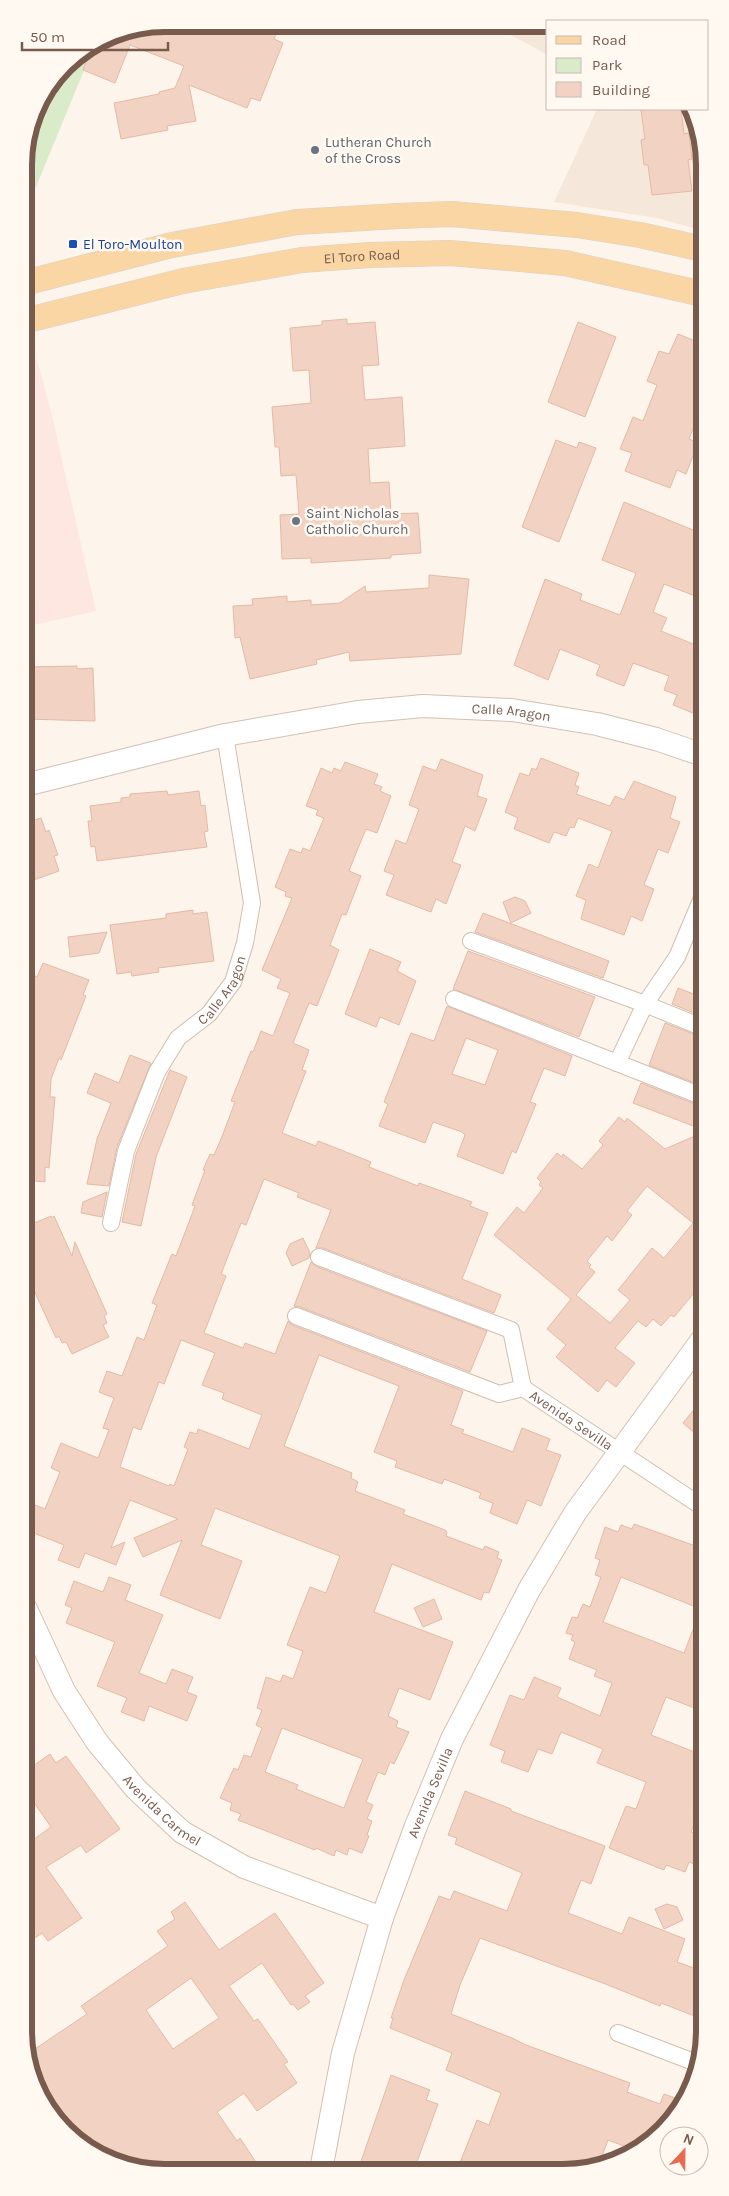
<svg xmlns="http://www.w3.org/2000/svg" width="729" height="2196" viewBox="0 0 729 2196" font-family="Karla,sans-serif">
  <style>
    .residential { fill: #f5e7da }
    .commercial { fill: #fde7e0 }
    .green { fill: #d9ebc9 }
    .building { fill: #f2d3c3; stroke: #e5b9a3; fill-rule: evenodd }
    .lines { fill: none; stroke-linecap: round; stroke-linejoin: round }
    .street-casing { stroke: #d0bdb0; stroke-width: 18 }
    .secondary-casing { stroke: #d5bfb0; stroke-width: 24 }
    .primary-casing { stroke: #d9d1cd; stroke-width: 26 }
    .street { stroke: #fff; stroke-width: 16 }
    .secondary { stroke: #fff; stroke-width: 22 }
    .primary { stroke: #fad6a5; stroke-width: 25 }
    .worship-dot { fill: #6b7280; stroke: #fff9f2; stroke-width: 2 }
    .transit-dot { fill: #1a4fb4; stroke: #fff9f2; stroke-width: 2 }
    .labels { text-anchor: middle; stroke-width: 5; stroke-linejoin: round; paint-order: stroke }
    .worship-label { font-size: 14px; fill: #5b616d; stroke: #fff9f2; text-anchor: start }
    .transit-label { font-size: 14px; fill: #164399; stroke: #fff9f2; text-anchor: start }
    .street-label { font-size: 14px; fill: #795b4d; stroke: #fff9f2 }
    .rim { fill: none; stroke: #795b4d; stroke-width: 6 }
  </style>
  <rect width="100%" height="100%" fill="#fdf5eb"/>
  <!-- residential -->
  <path class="residential" d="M494,26H548V55Z
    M597,109H687L703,138V231L657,218L554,202Z"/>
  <!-- commercial -->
  <path class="commercial" d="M37,360L51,411L96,611L25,627L24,363Z"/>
  <!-- green -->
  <path class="green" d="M94,46L24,216V156L38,102L72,59Z"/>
  <!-- building -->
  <path class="building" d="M165,24H267L278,29L274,39L283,43L260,101L251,98L247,108L189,85L196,121L167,126L168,130L121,139L114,103L159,94V92L175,88L184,66L130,45L115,83L83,70L92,46L111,34Z
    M650,109H681L684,134L689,133L692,159L688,160L692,191L652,195L648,165H644L641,140L645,139L641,110Z
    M347,319V324L375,322L379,365L362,366L365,400L402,397L405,446L368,449L370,483L389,482L391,514L418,513L421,553L391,555V558L311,563V558L282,559L280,515L299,514L296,475L281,476L279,447H275L272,407L311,403L309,370L293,371L290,328L322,325V321Z
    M578,322L616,337L585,417L548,402Z
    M678,334L703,344V404L689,439L698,443L686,474L677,470L670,488L625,471L632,453L620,449L633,417L643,421L657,385L647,381L659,351L669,354Z
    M556,440L577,448L579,442L596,448L559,542L522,527Z
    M624,502L703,534V599L664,584L653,612L667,618L661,631L703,648V717L673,705L677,695L664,690L669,676L633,663L624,686L596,675L600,665L560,649L548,680L514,665L545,579L582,594L580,600L620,615L636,573L602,560Z
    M429,575L469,579L461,654L350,661L349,652L316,660L317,664L250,679L240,637L235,638L233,606L253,605L252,599L287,596V602L311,600V605L340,603L365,586L366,592L429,588Z
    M77,666V669L93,668L95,721L25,719V667Z
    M541,758L579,773L575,785L579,787L576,794L610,806L615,796L624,800L634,781L676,797L670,818L680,822L668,853L658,849L644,885L654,889L642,921L631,916L624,935L581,919L586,900L576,896L589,864L598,868L612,831L578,818L574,828L570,827L566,836L554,832L549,843L514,829L518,818L505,812L520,773L529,776L532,768L536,770Z
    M441,759L483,775L477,796L487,799L475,831L465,826L452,862L461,865L446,904L436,899L431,912L386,895L394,875L384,871L396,840L406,844L419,809L409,805L423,766L436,771Z
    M345,762L378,774L374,784L382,787L380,791L391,796L377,833L366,829L354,858L349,871L361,876L346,915L342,914L330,945L339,950L317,1006L309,1003L293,1043L309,1050L302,1070L306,1071L282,1133L316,1146L318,1141L336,1148L371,1162L369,1167L418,1186L419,1183L472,1202L470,1206L488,1213L462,1279L501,1295L494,1313L323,1248H316L331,1210L297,1197L299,1193L264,1179L246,1225L241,1223L221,1274L226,1276L204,1333L243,1348L245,1343L275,1354L288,1321L292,1325L463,1391L451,1425L464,1430L462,1433L513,1452L522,1428L550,1439L546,1450L561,1455L541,1506L527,1500L517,1524L490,1513L493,1503L479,1498L481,1493L444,1479L442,1484L395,1467L397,1461L374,1452L399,1386L319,1355L284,1446L352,1473L351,1478L358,1482L355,1491L405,1510L403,1514L445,1530L447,1532L446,1536L483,1550L485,1546L499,1552L497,1558L502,1560L489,1593L484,1592L481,1600L392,1564L374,1612L453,1642L430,1700L399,1688L388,1716L398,1721L396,1727L409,1732L394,1764L390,1762L385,1775L378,1772L366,1802L373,1805L367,1819L372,1821L367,1835L369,1836L362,1853L349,1848L347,1855L336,1850L334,1856L316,1848L315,1850L238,1820L241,1814L230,1810L232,1803L220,1798L234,1768L238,1770L244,1755L251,1757L262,1728L256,1725L262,1710L257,1708L266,1677L280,1682L283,1675L293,1679L303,1651L287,1645L310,1587L326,1593L340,1556L215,1508L201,1545L242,1561L220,1619L160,1595L182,1540L143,1557L134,1538L178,1519L130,1500L111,1548L125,1542L116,1565L85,1553L79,1568L58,1560L64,1545L26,1530L35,1505L45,1509L60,1472L51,1468L61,1443L98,1458L109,1430L103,1428L114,1398L99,1392L107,1371L122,1376L137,1337L144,1340L157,1305L152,1303L172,1254L176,1256L189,1222L195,1206L192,1205L205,1170H203L210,1154L214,1155L223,1134L235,1102L231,1101L251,1051L253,1052L261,1031L273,1036L290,993L277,988L281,979L262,970L292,898L285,896L286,892L275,887L290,849L301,853L303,848L310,851L324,818L316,815L318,810L306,806L321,768L332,773L334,768L341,771ZM181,1340L215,1353L202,1385L224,1393L222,1399L262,1415L249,1449L198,1429L197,1434L190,1432L184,1447L188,1449L174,1486L170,1484L169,1486L120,1467L133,1427L141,1430L159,1382L164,1384ZM282,1728L363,1759L344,1808L296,1789L298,1785L265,1772Z
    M167,791L168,795L199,791L201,806L205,805L208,831L204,832L207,847L97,861L95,846L91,847L88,821H92L90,806L121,802V798L130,797V794Z
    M41,818L46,832L49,830L58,855L54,856L59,871L25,883V823Z
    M515,897L525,901L531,913L511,923L503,902Z
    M193,910V914L207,912L214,961L158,968L159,972L132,976L131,972L117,974L110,925L166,918V914Z
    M483,913L609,961L603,978L475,932Z
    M107,932L99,953L70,957L68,937Z
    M370,949L401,962L397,971L416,981L399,1025L380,1017L376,1027L345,1014Z
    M468,951L595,997L579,1037L453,989Z
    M43,963L89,980L83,995L86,996L61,1060L59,1058L51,1079L50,1097H55L49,1168L45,1167V1182L25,1180V1002L35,976L37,977Z
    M678,988L704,998V1017L672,1004Z
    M447,1006L572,1056L565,1076L544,1068L530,1102L536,1104L516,1153L512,1151L503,1174L457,1156L465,1135L462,1132L433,1122L425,1143L379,1126L388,1104L384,1102L411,1033L434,1041ZM466,1038L498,1050L485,1085L452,1074Z
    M665,1023L704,1038V1074L700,1085L649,1065Z
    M130,1055L151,1063L117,1147L109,1186L87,1184L97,1139L111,1103L87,1093L95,1073L119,1083Z
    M170,1070L187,1077L156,1157L141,1226L122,1222L136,1154Z
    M641,1083L700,1106L704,1109V1130L633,1103Z
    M619,1117L625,1122L627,1118L665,1149L704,1132V1257L696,1267L704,1273V1281L674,1317L671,1315L661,1326L653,1319L646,1327L638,1321L615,1348L635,1363L616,1387L607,1380L598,1392L556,1357L566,1345L547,1329L571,1299L494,1235L517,1207L524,1213L543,1188L539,1185L541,1182L537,1178L557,1153L562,1157L563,1154L582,1169L603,1145L599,1141ZM647,1186L693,1223L664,1258L652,1248L618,1290L630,1300L610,1323L576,1295L595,1272L589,1267L591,1265L587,1261L607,1236L612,1241L632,1215L627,1211Z
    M107,1192L102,1217L81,1213L83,1202Z
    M51,1216L52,1218L54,1216L72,1256L75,1242L107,1314L104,1316L107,1323L103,1325L109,1337L72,1354L66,1342L62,1343L59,1336L56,1338L25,1271V1227Z
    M303,1238L310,1253L309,1258L292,1266L286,1253L290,1244Z
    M311,1262L315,1266L487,1331L470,1372L300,1307L294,1306Z
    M704,1397V1441L683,1423Z
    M634,1524L704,1549L705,1712L666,1697L651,1735L705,1756V1786L693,1816L697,1817L691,1832L705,1837V1851L699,1866L689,1862L685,1872L666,1865L664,1870L609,1848L626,1806L636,1809L646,1782L597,1763L603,1749L561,1732L552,1754L538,1749L528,1772L501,1762L505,1751L490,1745L510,1695L524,1700L534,1677L561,1688L557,1697L600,1716L612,1683L594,1676L597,1670L569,1659L575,1642L571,1640L573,1635L566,1633L572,1617L577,1618L583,1604L590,1607L601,1577L595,1575L600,1560L595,1558L605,1527L618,1532L621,1525L632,1529ZM621,1577L701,1609L684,1653L603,1622Z
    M109,1577L131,1585L125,1600L163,1615L139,1673L166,1684L172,1669L193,1677L187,1692L197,1696L187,1721L149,1706L144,1721L121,1712L127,1698L97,1686L115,1642L66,1623L72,1608L65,1605L74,1581L103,1592Z
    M434,1599L442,1619L423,1627L414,1608Z
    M50,1754L56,1763L66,1756L120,1829L86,1853L81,1845L46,1867L82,1918L48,1941L42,1933L26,1944V1845L51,1827L26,1791V1771Z
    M465,1791L511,1809V1811L605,1846L591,1884L581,1880L568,1913L622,1934L629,1917L685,1939L677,1962L705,1972V2020L661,2003L660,2006L603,1983L480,1938L460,1985L451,2014L512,2038L526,2045L630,2083L627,2092L660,2104L664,2094L684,2101L670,2124L637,2151L608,2140L598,2167L591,2170H457L477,2120L489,2125L501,2093L446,2070L452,2053L390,2028L393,2018H391L404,1980L439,1896L450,1900L454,1891L507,1911L522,1873L455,1844L457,1838L448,1835Z
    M185,1902L219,1950L275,1913L324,1983L305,1996L310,2002L298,2010L293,2004L291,2005L262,1963L229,1986L254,2021L258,2019L288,2062L284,2064L297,2083L257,2111L244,2093L217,2112L237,2141L240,2138L261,2170H138L70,2133L55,2113L26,2058V2055L87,2014L81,2006L168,1946L157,1931L175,1919L171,1912ZM191,1978L219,2018L173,2049L146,2010Z
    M667,1904L677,1907L683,1920L664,1929L655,1909Z
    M391,2075L430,2090L426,2100L438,2104L414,2170H358Z"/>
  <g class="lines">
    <defs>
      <g id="street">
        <path d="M471,941L645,1004L704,1028"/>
        <path d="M454,999L704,1097"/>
        <path d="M617,1063L645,1004L677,957L704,893"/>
        <path id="s1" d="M111,1223L126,1151L157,1072L178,1038L209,1014L233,982L245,943L252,903L225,735"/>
        <path d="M319,1257L511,1330L523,1388"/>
        <path d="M296,1316L499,1394L523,1388"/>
        <path id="s2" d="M523,1388L704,1508"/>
        <path d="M618,2033L699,2064"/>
      </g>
      <g id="secondary">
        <path id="s3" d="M25,785L225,735L358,712L423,706L512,710L597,724L656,739L703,755"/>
        <path id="s4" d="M26,1609L64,1691L97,1742L136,1789L182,1832L244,1867L382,1918"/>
        <path id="s5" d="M321,2170L343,2053L382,1918L416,1826L452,1739L529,1590L575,1513L704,1337"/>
      </g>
      <g id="primary">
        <path d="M24,283L172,245L297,222L398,216L451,214L577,225L640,235L703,249"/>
        <path id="s6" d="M24,321L183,281L302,260L370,255L450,253L565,263L703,294"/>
      </g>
    </defs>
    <!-- street casing -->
    <use href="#street" class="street-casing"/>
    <!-- secondary casing -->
    <use href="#secondary" class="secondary-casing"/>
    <!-- primary casing -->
    <use href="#primary" class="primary-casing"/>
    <!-- street -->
    <use href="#street" class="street"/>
    <!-- secondary -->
    <use href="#secondary" class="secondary"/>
    <!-- primary -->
    <use href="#primary" class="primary"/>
  </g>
  <!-- markers -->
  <g class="worship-dot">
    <circle cx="315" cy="150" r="5"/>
    <circle cx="296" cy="521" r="5"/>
  </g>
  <rect class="transit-dot" x="68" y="239" width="10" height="10" rx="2.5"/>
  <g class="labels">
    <!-- worship labels -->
    <g class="worship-label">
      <text x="325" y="147">Lutheran Church<tspan x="325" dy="16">of the Cross</tspan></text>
      <text x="306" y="518">Saint Nicholas<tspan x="306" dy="16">Catholic Church</tspan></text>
    </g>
    <!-- transit labels -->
    <g class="transit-label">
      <text x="83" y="249">El Toro-Moulton</text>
    </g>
    <!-- street labels -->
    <g class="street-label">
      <text dy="5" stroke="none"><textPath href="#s6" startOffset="345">El Toro Road</textPath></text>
      <text dy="5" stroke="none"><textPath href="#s3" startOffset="495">Calle Aragon</textPath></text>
      <text dy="5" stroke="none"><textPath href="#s1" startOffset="265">Calle Aragon</textPath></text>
      <text dy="5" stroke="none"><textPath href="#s2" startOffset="58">Avenida Sevilla</textPath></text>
      <text dy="5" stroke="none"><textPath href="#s5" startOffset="394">Avenida Sevilla</textPath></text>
      <text dy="5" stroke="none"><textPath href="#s4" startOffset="246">Avenida Carmel</textPath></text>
    </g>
  </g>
  <!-- crop -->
  <path d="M0 0H729V2196H0ZM165 32H563A133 133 0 0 1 696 165V2031A133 133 0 0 1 563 2164H165A133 133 0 0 1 32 2031V165A133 133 0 0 1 165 32Z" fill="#fff9f2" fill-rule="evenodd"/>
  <path class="rim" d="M165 32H563A133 133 0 0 1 696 165V2031A133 133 0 0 1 563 2164H165A133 133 0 0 1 32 2031V165A133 133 0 0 1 165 32Z"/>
  <!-- legend -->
  <rect x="546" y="20" width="162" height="90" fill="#fff9f2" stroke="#c9bab0"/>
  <rect x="556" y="36" width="25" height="8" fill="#fad6a5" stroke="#c9bab0"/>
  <text x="592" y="45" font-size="15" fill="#795b4d">Road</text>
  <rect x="556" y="58" width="25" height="15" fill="#d9ebc9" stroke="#c9bab0"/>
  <text x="592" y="70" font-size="15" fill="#795b4d">Park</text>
  <rect x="556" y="82" width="25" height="15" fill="#f2d3c3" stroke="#c9bab0"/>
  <text x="592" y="95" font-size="15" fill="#795b4d">Building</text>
  <!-- north arrow -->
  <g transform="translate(684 2151) rotate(22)"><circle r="24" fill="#fff9f2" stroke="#c9bab0"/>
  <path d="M0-4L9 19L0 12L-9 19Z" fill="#e56c52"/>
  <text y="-8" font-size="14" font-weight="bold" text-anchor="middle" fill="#795b4d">N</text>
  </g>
  <!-- scale -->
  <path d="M22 42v8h146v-8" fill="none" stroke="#795b4d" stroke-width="2.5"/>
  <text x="30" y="42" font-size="15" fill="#795b4d" stroke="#fff9f2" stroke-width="4" paint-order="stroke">50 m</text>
</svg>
